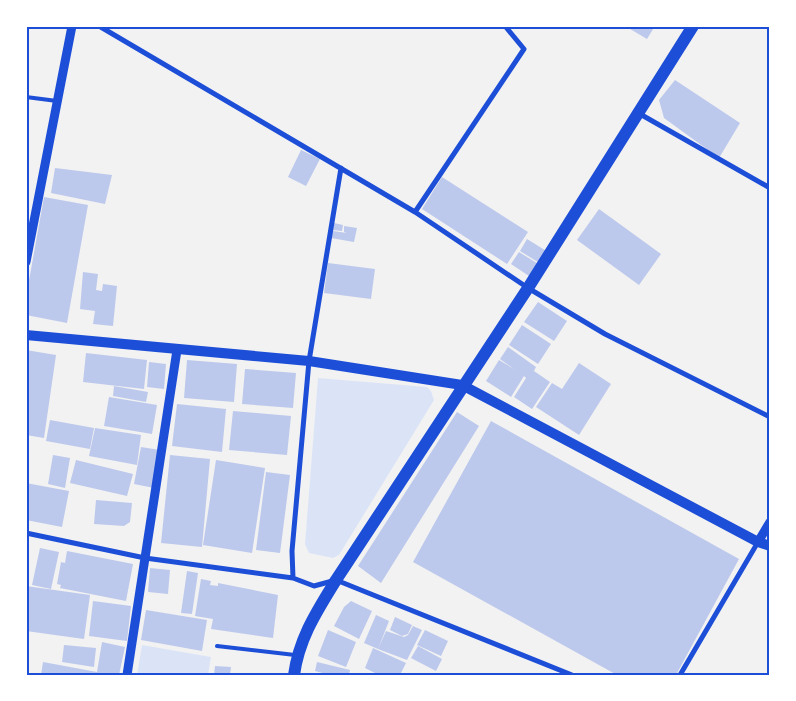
<svg xmlns="http://www.w3.org/2000/svg" width="796" height="701" viewBox="0 0 796 701" font-family="'Sofia Sans Condensed',sans-serif">
  <style>
    .green { fill: #dbe4f7 }
    .building { fill: #bdc9ec }
    .lines { fill: none; stroke-linecap: round; stroke-linejoin: round }
    .service { stroke: #1d4ed8; stroke-width: 4 }
    .minor { stroke: #1d4ed8; stroke-width: 5 }
    .tertiary { stroke: #1d4ed8; stroke-width: 9 }
    .secondary { stroke: #1d4ed8; stroke-width: 10 }
    .primary { stroke: #1d4ed8; stroke-width: 12 }
    .neatline { fill: none; stroke: #1d4ed8; stroke-width: 2 }
  </style>
  <rect width="100%" height="100%" fill="#f2f2f2"/>
  <!-- green -->
  <path class="green" d="M318,378L427,387L431,391L434,400L339,555L333,558L309,553L305,544Z
    M142,645L211,657L208,675H137Z"/>
  <!-- building -->
  <path class="building" d="M514,26H534V28H514Z
    M625,26H655L647,39Z
    M675,80L740,123L719,158L664,118L659,100Z
    M301,150L320,159L306,186L288,177Z
    M55,168L112,175L105,204L51,193Z
    M442,177L528,232L507,264L422,209Z
    M44,197L88,205L67,323L26,315V297Z
    M599,209L661,254L639,285L577,240Z
    M334,223L343,225L342,231L333,230Z
    M344,226L357,228L354,242L331,238L333,231L347,233L344,232Z
    M527,239L548,252L541,264L520,251Z
    M519,252L540,265L532,278L511,264Z
    M328,263L375,269L371,299L324,293Z
    M83,272L98,274L96,290L102,291L103,284L117,286L113,326L93,324L95,311L80,309Z
    M538,302L567,321L554,341L524,322Z
    M522,325L551,344L538,364L509,345Z
    M508,347L536,367L534,371L550,382L532,409L514,397L526,378L524,376L511,397L486,381L499,360L514,369L500,359Z
    M26,350L56,355L44,438L26,435Z
    M86,353L147,360L144,389L83,382Z
    M187,360L237,364L234,402L184,398Z
    M149,362L166,364L164,389L147,387Z
    M579,363L611,384L579,435L536,407L552,383L562,389Z
    M245,369L296,373L293,408L242,404Z
    M114,386L148,392L146,402L113,396Z
    M109,397L157,405L152,434L104,426Z
    M177,404L226,409L222,452L172,446Z
    M233,411L291,416L287,455L229,450Z
    M457,412L479,426L381,583L358,566Z
    M50,420L94,428L90,449L46,441Z
    M491,421L739,559L676,675H617L413,562Z
    M95,428L141,435L137,465L89,456Z
    M141,447L160,450L154,488L134,484Z
    M53,455L70,458L65,488L48,484Z
    M170,455L210,459L202,547L161,543Z
    M76,460L133,474L127,496L70,483Z
    M216,460L265,468L252,553L203,545Z
    M266,472L290,475L280,553L256,550Z
    M26,483L69,491L62,527L26,520Z
    M96,500L132,503L130,522L124,526L94,524Z
    M40,548L59,552L51,589L32,585Z
    M67,551L133,564L126,601L60,588L61,585L57,584L61,562L65,563Z
    M150,568L170,570L168,594L148,592Z
    M187,571L198,573L192,614L181,613Z
    M201,579L211,581L210,585L218,586V583L278,595L273,638L211,629L213,619L195,616Z
    M26,586L90,595L84,639L26,631Z
    M93,601L131,606L127,641L89,636Z
    M351,601L372,611L359,639L334,626L344,607Z
    M146,610L207,620L202,651L141,640Z
    M376,615L389,621L378,649L364,643Z
    M395,617L412,625L408,634L402,636L390,630Z
    M413,626L422,630L407,660L378,649L386,631L404,637L408,635Z
    M328,630L356,642L346,667L318,656Z
    M425,630L448,641L441,656L417,645Z
    M102,642L125,647L119,675H41L43,662L97,672Z
    M64,645L96,648L94,667L62,662Z
    M418,646L442,659L436,671L411,658Z
    M373,648L406,663L400,675H379L365,668Z
    M317,662L350,670L349,675H330L315,671Z
    M215,666L231,667L230,675H214Z"/>
  <g class="lines">
    <!-- service -->
    <path class="service" d="M26,97L57,101
      M217,646L295,655"/>
    <!-- minor -->
    <path class="minor" d="M99,26L415,212L528,288L605,334L770,417
      M640,114L770,188
      M415,212L524,49L505,26
      M26,533L145,558L293,578L314,586L336,580L572,675
      M293,578L292,551L309,361L341,168
      M680,675L758,542"/>
    <!-- tertiary -->
    <path class="tertiary" d="M26,262L72,26
      M758,542L770,522
      M127,675L177,350"/>
    <!-- secondary -->
    <path class="secondary" d="M26,335L309,361L462,385L758,542L770,546"/>
    <!-- primary -->
    <path class="primary" d="M294,675C299,638 317,611 336,580L528,288L693,26"/>
  </g>
  <!-- border -->
  <rect width="796" height="701" fill="none" stroke="#ffffff" stroke-width="55"/>
  <rect x="28" y="28" width="740" height="646" class="neatline"/>
</svg>
